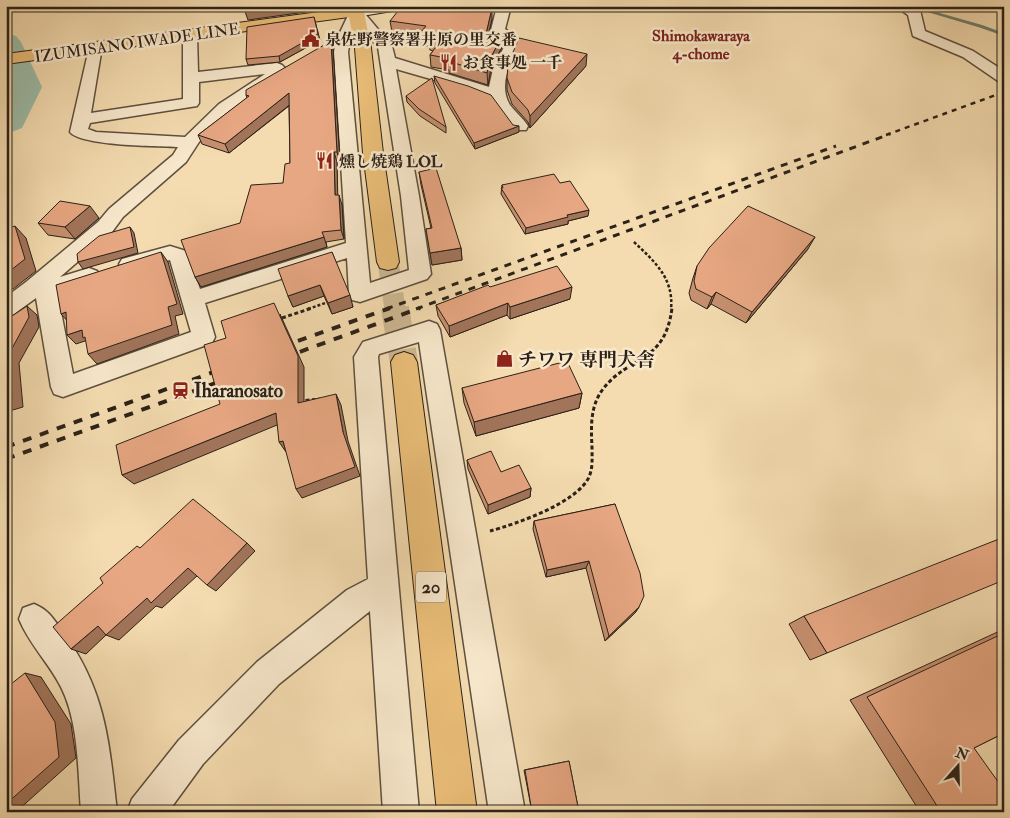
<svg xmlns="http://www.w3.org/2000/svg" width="1010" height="818" viewBox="0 0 1010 818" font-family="'IM FELL Double Pica','Noto Serif JP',serif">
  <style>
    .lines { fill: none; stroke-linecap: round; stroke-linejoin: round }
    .stream { fill: #6f7e6e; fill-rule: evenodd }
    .river { fill: #9cbca8; fill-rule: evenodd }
    .primary-tunnel-far1 { stroke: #ccb792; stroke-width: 21; stroke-dasharray: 21 11; stroke-linecap: butt }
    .primary-tunnel { stroke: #ccb792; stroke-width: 28; stroke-dasharray: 28 14; stroke-linecap: butt }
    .street-casing { stroke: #5d503e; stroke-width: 3 }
    .secondary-casing { stroke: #2b2118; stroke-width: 2 }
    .primary-casing { stroke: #2b2118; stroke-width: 2 }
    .path-far1 { stroke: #2b2118; stroke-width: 2.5; stroke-dasharray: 3 2; stroke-linecap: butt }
    .path { stroke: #2b2118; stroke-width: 3; stroke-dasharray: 4 2.5; stroke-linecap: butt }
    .street { fill: #f8e8cc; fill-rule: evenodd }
    .secondary { fill: #f8e8cc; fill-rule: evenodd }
    .primary { fill: #eabe78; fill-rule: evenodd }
    .rail-far2 { stroke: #2b2118; stroke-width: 2.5; stroke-dasharray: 5 5; stroke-linecap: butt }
    .rail-far1 { stroke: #2b2118; stroke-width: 3; stroke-dasharray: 7 7; stroke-linecap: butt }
    .rail { stroke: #2b2118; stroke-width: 4; stroke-dasharray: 9 9; stroke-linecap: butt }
    .wall { fill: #c79070; stroke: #2b2118 }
    .shaded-wall { fill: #a2755b; stroke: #2b2118 }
    .building { fill: #e7a782; stroke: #2b2118 }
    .labels { text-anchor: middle; stroke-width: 5; stroke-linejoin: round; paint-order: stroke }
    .far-neighbourhood-label { font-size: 16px; font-weight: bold; fill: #7a1f14; stroke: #f8e8cc }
    .far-poi-label { font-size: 16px; font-weight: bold; fill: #2b2118; stroke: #f8e8cc; text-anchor: start }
    .far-street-label { font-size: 16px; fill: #2b2118; stroke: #f8e8cc }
    .shield { fill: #f8e8cc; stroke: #685d4e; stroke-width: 1 }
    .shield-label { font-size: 18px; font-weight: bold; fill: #2b2118 }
    .poi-label { font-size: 19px; font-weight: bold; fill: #2b2118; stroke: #f8e8cc; text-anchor: start }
  </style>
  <rect width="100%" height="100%" fill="#f4dcb0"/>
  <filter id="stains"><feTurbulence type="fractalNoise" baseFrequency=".004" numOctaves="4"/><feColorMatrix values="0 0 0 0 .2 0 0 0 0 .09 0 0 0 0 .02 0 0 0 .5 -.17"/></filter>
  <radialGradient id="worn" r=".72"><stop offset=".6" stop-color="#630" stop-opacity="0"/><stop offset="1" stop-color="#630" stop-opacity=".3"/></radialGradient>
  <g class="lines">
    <!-- stream -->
    <path class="stream" d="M907,6H915L982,25L1004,33V36L978,27Z"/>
    <!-- river -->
    <path class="river" d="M6,33L16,36L21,42L42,87L22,128L6,134V95L10,87L6,78Z"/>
    <!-- primary-tunnel-far1 -->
    <path class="primary-tunnel-far1" d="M388,262L395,309"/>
    <!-- primary-tunnel -->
    <path class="primary-tunnel" d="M395,308L404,362"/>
    <defs>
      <path id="street" d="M497,6H511L505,29L515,37L519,45C510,64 498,85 510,105C516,113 523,118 528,126L526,130H514L492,100L469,90L396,69L419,196L431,274L427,279L360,302L352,300L349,294L347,258L205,303L215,337L212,343L63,397L54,394L51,387L36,298L14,314L6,316V297L26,282L98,222L109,209L173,155L178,147C159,146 80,146 70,132L90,44H100L102,47L91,113L183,99V35L185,32H195L197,35L198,72L277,63L282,65L285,68L280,72L282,75L279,78L231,110L199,142L186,162L123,217L112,232L60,277L89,268L97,271L100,276L97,281L58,296L73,374L191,332L170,260L129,271L122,269L119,264L122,259L170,246L186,251L200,289L346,243L334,52L336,41L351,9H361L392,46L395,58L489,87L493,69L505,45L491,30ZM358,23L378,47L401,196L409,270L370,283L348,52L350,41ZM265,74L219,104L185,137L96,132L88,129L90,123L197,106L199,103V82Z
        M895,6H913L920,10L925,31L973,51L1004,71V83L998,81L963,57L913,36L908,15Z
        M429,321L437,324L440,330L525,812H489L419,342L379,354L378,357L419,812H383L370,611L279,684L203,764L168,812H127L132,799L179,740L257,662L347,590L368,579L354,357L363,342Z
        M34,604C49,610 54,620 63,632C106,691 109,742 117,812H81C78,773 79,722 61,687C49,663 29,644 19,619L23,608Z"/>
      <path id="secondary" d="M365,6H405L403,9L398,10L356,17L351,15L348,12L351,9Z"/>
      <path id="primary" d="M356,7L361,9L364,12L371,48L383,153L399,262L396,268L388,270L380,268L377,262L363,153L355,48L349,17L6,64V54Z
        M404,352L413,355L417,362L477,812H437L391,362L395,355Z"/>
    </defs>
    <!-- street casing -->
    <use href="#street" class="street-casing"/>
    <!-- secondary casing -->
    <use href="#secondary" class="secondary-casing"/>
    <!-- primary casing -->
    <use href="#primary" class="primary-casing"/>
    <!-- path-far1 -->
    <path class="path-far1" d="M634,242C654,261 674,278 671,309
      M308,309L331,301"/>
    <!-- path -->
    <path class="path" d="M282,318L312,308
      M299,401L320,399
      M490,531C516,524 577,503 589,477C593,468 592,458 592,447C591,427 590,406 603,389C629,355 665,364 672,308"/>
    <!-- street -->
    <use href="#street" class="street"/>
    <!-- secondary -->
    <use href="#secondary" class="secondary"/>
    <!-- primary -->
    <use href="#primary" class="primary"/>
    <!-- rail-far2 -->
    <path class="rail-far2" d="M886,135L1004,92"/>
    <!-- rail-far1 -->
    <path class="rail-far1" d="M386,309L836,146
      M416,309L890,134"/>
    <!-- rail -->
    <path class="rail" d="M281,347L390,308
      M283,358L420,308
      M6,447L225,368
      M6,459L227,379"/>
  </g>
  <!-- wall -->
  <path class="wall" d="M492,19L488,34L502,36V47L491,68L488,85L449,73V70L431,67L430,55L433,51L430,50L429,46L421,45L420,36L392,32L390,21Z
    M320,40L280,62L248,65L246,59Z
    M331,41L333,50L340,162H337V195L342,205L344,239L326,242L327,247L201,287L195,277L240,223L283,183L290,163L289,106L229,153L202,144L198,135L247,98L246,95Z
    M586,66L530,128L528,122L512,104L507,90V78Z
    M434,76L513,125L519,132L475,149L435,83Z
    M406,96L446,127V133L420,116L407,102Z
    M419,172L461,248L462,260L432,265L426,229L431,228L421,185Z
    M560,183L588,216L568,221V224L525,234L501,194L502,185Z
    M99,218L75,239L48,235L38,223Z
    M808,249L746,323L711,304L707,309L691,300L689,293L693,278L697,266Z
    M332,252L353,307L332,314L324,296L293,307L288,296Z
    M490,287L570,299L510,319L507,315L450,337L438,316L436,305Z
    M462,388L582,393L579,408L476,436L464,403Z
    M467,460L501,472L531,488L530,497L488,514L468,469Z
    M615,504L639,607L635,613L605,641L586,568L546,577L533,529L534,521Z
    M804,616L827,653L810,660L789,624Z
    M1004,629V733L974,748L1004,812H920L850,700Z
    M569,761L579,812H532L524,770Z"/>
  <!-- shaded-wall -->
  <path class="shaded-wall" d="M243,6H312L313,11L248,20Z
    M492,8V19L486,45V34Z
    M314,17L320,40L280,62L279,56Z
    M502,36V47L491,68L488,85L487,73L491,57Z
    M331,41L333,50L340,162L337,152Z
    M587,54L586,66L530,128V116Z
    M289,93L292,103L229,153L225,144Z
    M519,126V132L475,149L474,143Z
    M334,152L337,162L338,205L335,195Z
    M339,195L342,205L344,239L341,230Z
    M90,206L99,218L75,239L65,227Z
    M589,210L588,216L568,221V224L525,234L526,228L567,215Z
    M15,226L26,238L36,271L13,289L6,283V274Z
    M130,227L134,233L138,253L83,269L78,262Z
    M324,237L327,247L201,287L195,277Z
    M815,237L808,249L746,323L752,312Z
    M461,248L462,260L432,265L430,253Z
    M161,252L168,262L183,314L175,316L179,334L97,364L88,354L168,307Z
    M320,285L324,296L293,307L288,296Z
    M572,287L570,299L510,319V307Z
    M716,292L711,304L707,309L712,297Z
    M350,295L353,307L332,314L328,303Z
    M508,303L507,315L450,337L449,326Z
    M27,306L37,315L39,327L19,363L23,407L6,412L9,354Z
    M66,312L70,324L61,314Z
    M280,314L304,367V414L298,403Z
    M82,330L88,340L76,344L67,335Z
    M582,393L579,408L476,436L474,422Z
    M336,394L341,405L348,441L360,476L302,498L296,489L343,432Z
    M276,413L282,423L134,484L122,475Z
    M283,441L286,452L279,442Z
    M531,488L530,497L488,514V505Z
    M247,543L255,551L216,591L207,585Z
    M589,561L586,568L546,577L547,570Z
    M188,568L198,575L162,608L156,606L119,640L106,635L86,654L71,649L98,626L147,598Z
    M639,607L635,613L605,641L609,636Z
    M25,673L41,677L71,724L76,758L16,812H6V804Z"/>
  <!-- building -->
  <path class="building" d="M402,6H465L492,8L486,34L502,36L491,57L487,73L448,61L452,59L430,55L441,40L429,39L431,35L420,33L426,26L390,21Z
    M314,17L318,34L279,56L246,59L247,27Z
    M519,38L587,54L530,116L528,110L512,92L507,78L508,64Z
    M331,41L337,152H334L335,195H339L341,230L322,232L324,237L195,277L181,240L240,223L251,185L283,183L285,164L290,163L289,93L225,144L198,135L249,96L246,95V90Z
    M434,76L468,86L491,95L513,125L519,126L474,143Z
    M432,78L446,127L419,109L406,96Z
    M436,168L461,248L430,253L426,229L432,228L419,172Z
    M554,174L560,183L570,181L589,210L567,215L568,217L526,228L501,188H503L502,185Z
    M60,201L90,206L65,227L38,223Z
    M748,206L815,237L752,312L716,292L712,297L696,289L694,281L697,266L709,248Z
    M15,226L25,259L6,274V229Z
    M130,227L134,247L78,262L77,254L99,236Z
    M161,252L177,304L168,307L172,325L88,354L85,337L83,338L82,330L67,335L66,312L61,314L56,285Z
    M332,252L350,295L328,303L320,285L288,296L278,269Z
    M557,266L572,287L510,307L508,303L449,326L436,305L488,285L490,287Z
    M274,303L298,356V403L336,394L343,432L355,467L296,489L283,441L279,442L276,413L122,475L116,445L220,404L204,345L226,338L221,321Z
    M27,306L29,317L9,354L12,398L6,400V320Z
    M567,361L582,393L474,422L462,388Z
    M491,451L501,472L519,465L531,488L488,505L467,460Z
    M193,499L247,543L207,585L188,568L151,603L147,598L106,635L98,626L71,649L53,627L103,583L100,578L137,546L140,548Z
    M615,504L640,573L644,596L639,607L609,636L589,561L547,570L534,521Z
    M1004,537V580L827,653L804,616Z
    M1004,633V733L974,748L1004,790V812H941L867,697Z
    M25,673L55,722L59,757L6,804V688Z
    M569,761L579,812H532L525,770Z"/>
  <!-- icons -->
  <defs>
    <symbol id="civic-bare" viewBox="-9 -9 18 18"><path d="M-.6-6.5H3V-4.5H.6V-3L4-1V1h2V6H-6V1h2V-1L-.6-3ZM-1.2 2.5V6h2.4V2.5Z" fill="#8f2418" stroke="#f8e8cc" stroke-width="2.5" paint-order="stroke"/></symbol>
    <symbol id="restaurant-bare" viewBox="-9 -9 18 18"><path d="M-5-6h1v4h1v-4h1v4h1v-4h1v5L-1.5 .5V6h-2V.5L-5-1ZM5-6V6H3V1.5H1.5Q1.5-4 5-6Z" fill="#8f2418" stroke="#f8e8cc" stroke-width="2.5" paint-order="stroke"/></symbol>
    <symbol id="shop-bare" viewBox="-9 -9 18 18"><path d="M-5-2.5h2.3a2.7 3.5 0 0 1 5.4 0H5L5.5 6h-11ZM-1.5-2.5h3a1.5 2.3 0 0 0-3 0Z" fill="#8f2418" stroke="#f8e8cc" stroke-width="2.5" paint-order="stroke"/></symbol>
    <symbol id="station-bare" viewBox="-9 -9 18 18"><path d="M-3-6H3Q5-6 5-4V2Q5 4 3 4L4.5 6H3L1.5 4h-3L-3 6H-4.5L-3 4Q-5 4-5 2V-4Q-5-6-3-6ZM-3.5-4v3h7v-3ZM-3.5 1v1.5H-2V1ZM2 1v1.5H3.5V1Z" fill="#8f2418" stroke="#f8e8cc" stroke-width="2.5" paint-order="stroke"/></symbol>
  </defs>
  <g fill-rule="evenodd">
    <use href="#civic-bare" x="298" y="26" width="25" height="25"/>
    <use href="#restaurant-bare" x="436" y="50" width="25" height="25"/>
    <use href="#restaurant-bare" x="312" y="148" width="25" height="25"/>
    <use href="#shop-bare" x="492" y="346" width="25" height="25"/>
    <use href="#station-bare" x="168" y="378" width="25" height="25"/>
  </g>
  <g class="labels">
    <!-- far-neighbourhood labels -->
    <g class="far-neighbourhood-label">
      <text x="701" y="41">Shimokawaraya<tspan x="701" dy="18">4-chome</tspan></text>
    </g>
    <!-- far-poi labels -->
    <g class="far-poi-label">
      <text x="325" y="45">泉佐野警察署井原の里交番</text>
      <text x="463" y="68">お食事処 一千</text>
      <text x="339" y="167">燻し焼鶏 LOL</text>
    </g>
    <!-- far-street labels -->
    <g class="far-street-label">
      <text transform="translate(137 42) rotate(-8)" y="6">IZUMISANO IWADE LINE</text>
    </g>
    <!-- shield labels -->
    <rect class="shield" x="416" y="571.5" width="30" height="31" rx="4"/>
    <g class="shield-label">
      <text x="431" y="593">20</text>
    </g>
    <!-- poi labels -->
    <g class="poi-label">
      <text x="518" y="366">チワワ 専門犬舎</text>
      <text x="194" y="397">Iharanosato</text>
    </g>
  </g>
  <!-- margin -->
  <rect width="1010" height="818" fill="none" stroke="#f4dcb0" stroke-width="25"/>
  <rect x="8" y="8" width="995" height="803" fill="none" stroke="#2b2118" stroke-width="2.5"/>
  <rect x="12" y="12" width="985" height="793" fill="none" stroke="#2b2118"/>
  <!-- north arrow -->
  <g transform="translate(958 766) rotate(20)" stroke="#f8e8cc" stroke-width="4" paint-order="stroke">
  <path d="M0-4L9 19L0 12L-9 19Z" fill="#2b2118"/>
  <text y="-8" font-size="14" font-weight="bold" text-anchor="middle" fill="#2b2118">N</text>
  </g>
  <rect width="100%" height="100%" filter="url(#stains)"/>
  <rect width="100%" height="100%" fill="url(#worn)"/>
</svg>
